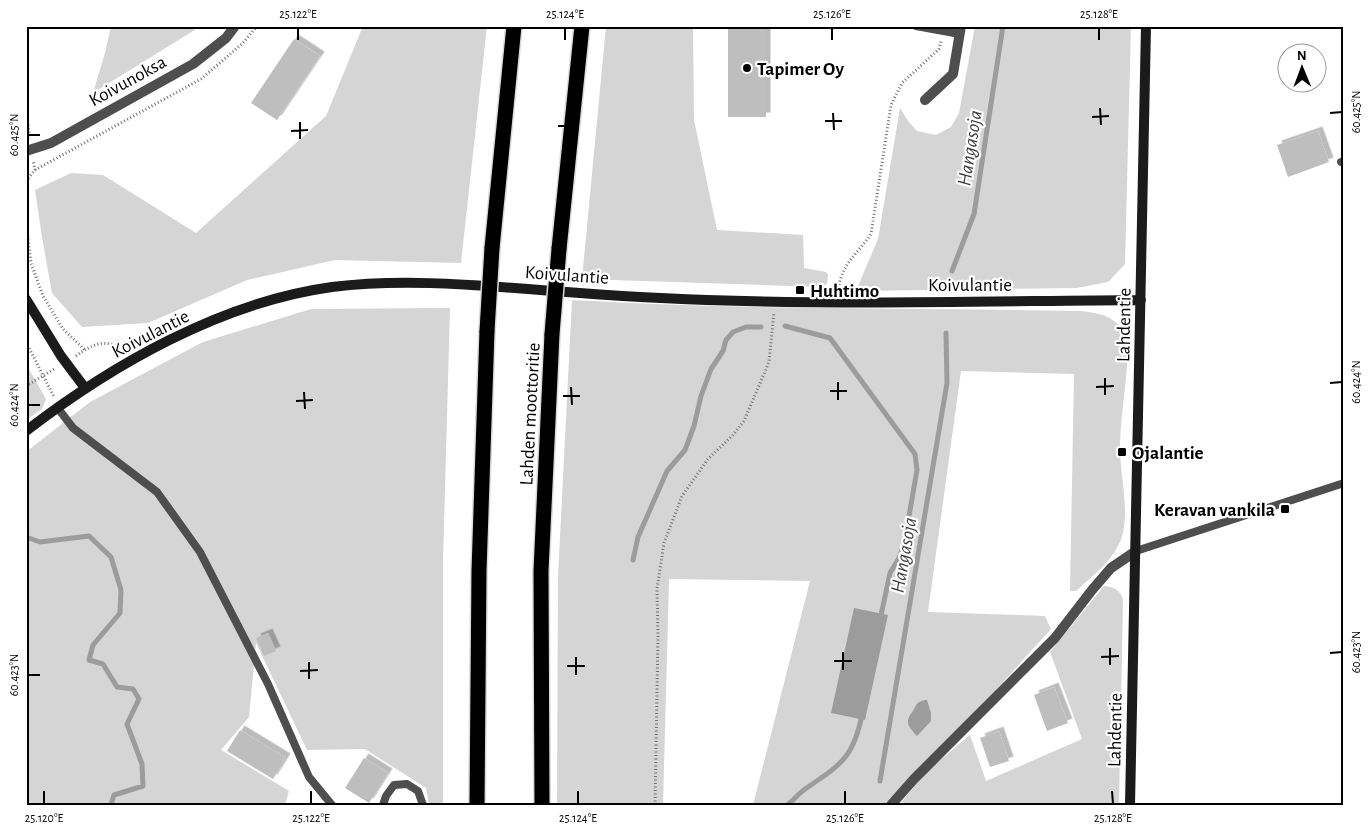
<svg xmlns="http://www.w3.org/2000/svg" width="1370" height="831" viewBox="0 0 1370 831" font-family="'Alegreya Sans',sans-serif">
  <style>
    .green { fill: #d5d5d5 }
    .water { fill: #9c9c9c }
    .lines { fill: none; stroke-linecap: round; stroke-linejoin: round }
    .stream { stroke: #9c9c9c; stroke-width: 5 }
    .building { fill: #bebebe; filter: url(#shadow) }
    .highway-casing { stroke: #dbdbdb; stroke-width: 18 }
    .path { stroke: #707070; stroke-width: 3; stroke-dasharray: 1 2.5; stroke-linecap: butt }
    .lane { stroke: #4e4e4e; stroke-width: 8 }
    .street { stroke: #4e4e4e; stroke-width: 10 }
    .secondary { stroke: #1b1b1b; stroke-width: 10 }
    .highway { stroke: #000; stroke-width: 15 }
    .highway-bridge-casing { stroke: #dbdbdb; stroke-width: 18; stroke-linecap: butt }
    .highway-bridge { stroke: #000; stroke-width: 15 }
    .ticks { fill: none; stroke: #000; stroke-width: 2 }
    .poi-dot { fill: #000; stroke: #fff; stroke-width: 2 }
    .labels { text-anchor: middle; stroke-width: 4.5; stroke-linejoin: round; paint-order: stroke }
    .poi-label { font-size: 19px; font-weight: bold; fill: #000; stroke: #fff; text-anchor: start }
    .street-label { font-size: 19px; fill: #000; stroke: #fff }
    .water-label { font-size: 20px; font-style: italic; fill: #3d3d3d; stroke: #fff }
    .neatline { fill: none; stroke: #000; stroke-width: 2 }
    .ticks-label { font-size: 12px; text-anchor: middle; fill: #000 }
  </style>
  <defs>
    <filter id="shadow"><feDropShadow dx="4.5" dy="-4.5" stdDeviation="0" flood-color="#0004"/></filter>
  </defs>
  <rect width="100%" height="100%" fill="#fff"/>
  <!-- green -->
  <path class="green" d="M111,26H198L193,31L93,93L105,53Z
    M363,26H487L461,263L335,260L247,280L148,323L82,327L52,293L42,237L35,190L71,173L103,175L196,233L326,116Z
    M606,26H693L694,120L717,230L803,235L804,268L826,272L828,275L827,284L821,287L582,279Z
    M975,26H1131L1125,264L1108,282L1077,288L856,291L878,239L900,108L908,121L917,131L936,135L951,127L959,113Z
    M572,300C741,310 910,308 1080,311C1108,314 1123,319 1128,349C1127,381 1121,413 1120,444C1119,475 1133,519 1118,546C1109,564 1090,578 1076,591H1070L1074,374L961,371L928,612L1045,616L1051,629L985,702L924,762L884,805H753L810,581L669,579L663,805H557L558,576Z
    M450,308L443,562V805H429L426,788L365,749L307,750L256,643L249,717L221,750L289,791L285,805H26V452L90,402L203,342L311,309Z
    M26,364L46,399L42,409L26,420Z
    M1104,586C1114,587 1121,590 1123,600L1119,805H899L927,771L970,735L986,781L1082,739L1050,652Z"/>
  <!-- water -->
  <path class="water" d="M854,608L888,615L865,720L831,713Z
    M925,700H927L931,713V721L917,736C908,726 904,722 913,711C918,703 915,703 925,700Z"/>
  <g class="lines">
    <!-- stream -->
    <path class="stream" d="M952,271L974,214L1003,26
      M785,326L830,338L915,454L917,470L904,545L899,558L890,573L880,620
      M26,537L40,542L89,536L111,557L121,590L120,613L93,645L89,660L103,664L117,687L133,689L139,699L127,724L142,764L143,786L114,795L111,805
      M633,560L638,537L667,471L685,450L694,426L701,396L711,369L723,351L726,340L733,332L746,327H761
      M880,781L947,383L946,333
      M787,805C794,800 798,794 805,789C840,765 853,759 862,715"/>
  </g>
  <!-- building -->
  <path class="building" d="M728,26H766V117H728Z
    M294,39L320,56L277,120L251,103Z
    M1318,131L1329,162L1288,177L1277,145Z
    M268,633L276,651L264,656L256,638Z
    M1054,687L1068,723L1047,731L1034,695Z
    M240,730L286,758L273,779L227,751Z
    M999,731L1009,761L990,767L980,738Z
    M364,758L388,773L369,803L345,788Z"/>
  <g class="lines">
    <defs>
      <path id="highway" d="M492,248L514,26
        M559,249L582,26
        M477,805L479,571L487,331
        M542,805L541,571L552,334"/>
    </defs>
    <!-- highway casing -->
    <use href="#highway" class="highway-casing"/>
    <!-- path -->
    <path class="path" d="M26,122L28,125L30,139
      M35,170L201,79L242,44L257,26
      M26,181L35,170L33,160
      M26,222L31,263L43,296L63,329L85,350
      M838,292C841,263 857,255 871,234L891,105L902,83L939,49L941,41
      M26,342L54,397
      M76,356C94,343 104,339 125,349
      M26,386L56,368
      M655,805L658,637L657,589L664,543L682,496L708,459L733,435L744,421L769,362L774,312"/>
    <!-- lane -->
    <path class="lane" d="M916,26L960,34
      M1341,162L1344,161
      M57,407L73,428L157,492L200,552L268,684L309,777L332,805
      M1136,551L1344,483
      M383,805L386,796L394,785L407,784L418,791L423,805"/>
    <!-- street -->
    <path class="street" d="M925,100L953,74L961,26
      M26,151L51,143L193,64L226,38L235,26
      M891,805L914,779L1055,638L1092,590L1111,568L1136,551"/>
    <!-- secondary -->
    <path class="secondary" d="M26,299L61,356L85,388
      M26,431C113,364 222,302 332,287C397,279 463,284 528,289C588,294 648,298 707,300C852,305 997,301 1141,300
      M1130,805L1146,26"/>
    <!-- highway -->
    <use href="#highway" class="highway"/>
    <defs>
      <path id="highway-bridge" d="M487,331L492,248
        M552,334L559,249"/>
    </defs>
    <!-- highway-bridge casing -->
    <use href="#highway-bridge" class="highway-bridge-casing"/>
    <!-- highway-bridge -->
    <use href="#highway-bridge" class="highway-bridge"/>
  </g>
  <!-- ticks -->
  <path class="ticks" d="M298,28V40M565,28V40M832,28V40M1099,28V40M1100,108L1101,125M833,113L834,130M1330,113L1342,112M567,117V135M1092,117L1109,116M825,121H842M300,122V139M558,126H575M291,131L308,130M28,135H40M1105,378V395M838,382V400M1330,383L1342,382M571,387L572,405M1096,387L1114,386M830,391H847M304,392L305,409M563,396H580M296,401L313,400M28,405H40M1110,648V665M843,652V670M1330,653L1342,652M576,657V675M1101,657L1119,656M834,661H852M309,662V679M567,666H585M300,671L318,670M28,675H40M44,791V804M311,791V804M578,791V804M845,791V804M1112,791L1113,804"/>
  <!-- markers -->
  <g class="poi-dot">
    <circle cx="747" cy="68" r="5"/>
    <rect x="795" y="285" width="10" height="10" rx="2.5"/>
    <rect x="1117" y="447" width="10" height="10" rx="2.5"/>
    <rect x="1280" y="504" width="10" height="10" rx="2.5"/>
  </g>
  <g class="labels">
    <!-- poi labels -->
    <g class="poi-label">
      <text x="757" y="75">Tapimer Oy</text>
      <text x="810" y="297">Huhtimo</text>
      <text x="1132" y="459">Ojalantie</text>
      <text x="1275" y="516" text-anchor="end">Keravan vankila</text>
    </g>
    <!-- street labels -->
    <g class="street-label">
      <text transform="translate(127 80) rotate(-29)" y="7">Koivunoksa</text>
      <text transform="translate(567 274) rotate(4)" y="7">Koivulantie</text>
      <text x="970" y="291">Koivulantie</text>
      <text transform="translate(1123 325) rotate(-89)" y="7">Lahdentie</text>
      <text transform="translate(150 333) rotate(-27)" y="7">Koivulantie</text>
      <text transform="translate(529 414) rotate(-87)" y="7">Lahden moottoritie</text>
      <text transform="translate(1114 730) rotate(-89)" y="7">Lahdentie</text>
    </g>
    <!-- water labels -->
    <g class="water-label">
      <text transform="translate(969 148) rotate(-81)" y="7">Hangasoja</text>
      <text transform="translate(903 555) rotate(-80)" y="7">Hangasoja</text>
    </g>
  </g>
  <!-- border -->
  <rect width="1370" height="831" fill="none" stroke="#ffffff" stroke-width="55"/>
  <!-- north arrow -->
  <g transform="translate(1302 68) rotate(359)"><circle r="24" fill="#ffffff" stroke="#999999"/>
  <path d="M0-4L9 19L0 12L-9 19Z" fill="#000000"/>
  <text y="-8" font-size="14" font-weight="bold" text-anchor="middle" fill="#000000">N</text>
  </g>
  <rect x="28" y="28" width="1314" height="776" class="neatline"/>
  <g class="ticks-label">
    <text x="298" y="18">25.122°E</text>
    <text x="565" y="18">25.124°E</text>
    <text x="832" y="18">25.126°E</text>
    <text x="1099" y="18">25.128°E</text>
    <text transform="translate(1356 112) rotate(-90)" y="4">60.425°N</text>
    <text transform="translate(14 135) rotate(-90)" y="4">60.425°N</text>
    <text transform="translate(1356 382) rotate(-90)" y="4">60.424°N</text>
    <text transform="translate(14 405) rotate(-90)" y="4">60.424°N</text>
    <text transform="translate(1356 652) rotate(-90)" y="4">60.423°N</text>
    <text transform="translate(14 675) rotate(-90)" y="4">60.423°N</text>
    <text x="44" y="822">25.120°E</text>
    <text x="311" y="822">25.122°E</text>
    <text x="578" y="822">25.124°E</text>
    <text x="845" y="822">25.126°E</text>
    <text x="1113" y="822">25.128°E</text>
  </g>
</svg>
